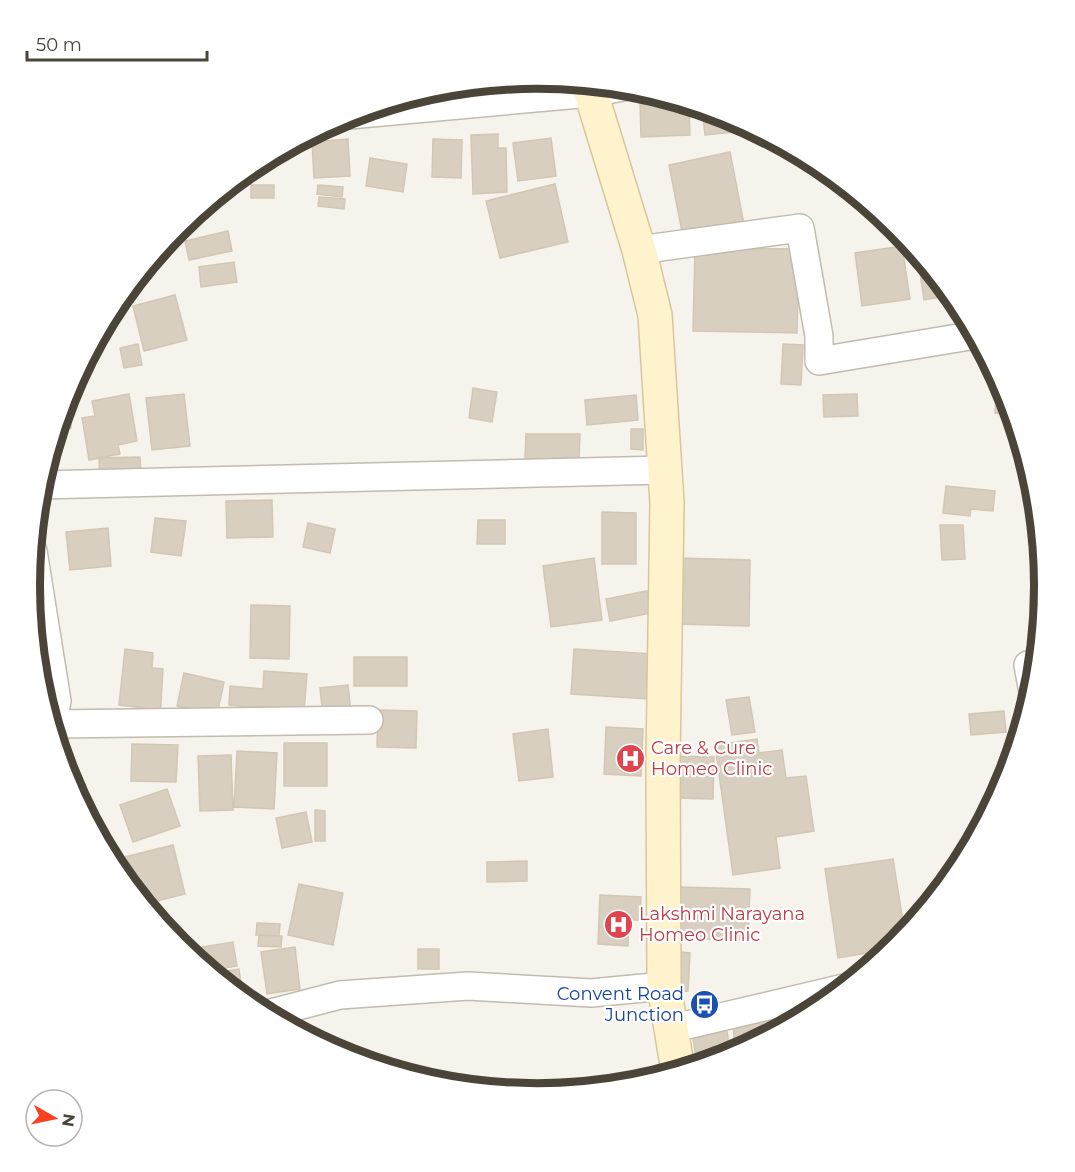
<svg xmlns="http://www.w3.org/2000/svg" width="1075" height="1172" viewBox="0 0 1075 1172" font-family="Montserrat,sans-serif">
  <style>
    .building { fill: #d8cfc1; stroke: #d3c7b4; stroke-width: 1.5 }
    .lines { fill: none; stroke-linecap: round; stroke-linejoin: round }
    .street-casing { stroke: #c2bbae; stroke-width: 30 }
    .secondary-casing { stroke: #d6c79b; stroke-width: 36 }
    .street { stroke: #fff; stroke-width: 27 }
    .secondary { stroke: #fff3cd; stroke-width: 33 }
    .labels { text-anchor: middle; stroke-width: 4.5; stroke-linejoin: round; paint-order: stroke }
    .health-label { font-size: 18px; fill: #be3a42; stroke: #fff; text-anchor: start }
    .transit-label { font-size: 18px; fill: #164399; stroke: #fff; text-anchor: end }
    .rim { fill: none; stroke: #4b4439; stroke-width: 8 }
  </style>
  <rect width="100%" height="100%" fill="#f6f3ec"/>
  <!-- building -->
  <path class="building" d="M677,100L689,104L690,135L641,137L640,102Z
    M702,108L732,117L745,124V131L705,135Z
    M498,134V148H506L507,192L473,194L471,135Z
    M551,138L556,176L518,181L513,143Z
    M348,139L350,176L314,178L312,142Z
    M433,139L462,140L461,178L432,177Z
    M730,152L744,224L683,237L669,165Z
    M370,158L407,164L403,192L366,186Z
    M555,184L568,242L500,258L486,201Z
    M251,185H274V198H251Z
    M318,185L343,187L342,197L317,194Z
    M319,197L345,199L344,209L318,206Z
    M228,231L232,251L189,260L185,241Z
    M902,246L910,299L862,306L855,253Z
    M695,248L799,249L797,333L693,331Z
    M922,258L952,295L924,300L918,259Z
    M234,262L237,282L201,287L199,267Z
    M175,295L187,340L144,351L133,306Z
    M138,344L142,365L124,368L120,348Z
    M783,344L803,345L801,385L781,384Z
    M997,380H1000L1006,392L1013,414L995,413Z
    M473,388L497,392L492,422L469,418Z
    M68,392H70L71,428L57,429Z
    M129,394L137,441L118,445L120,454L89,460L82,418L95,416L92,401Z
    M184,394L190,446L152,450L146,398Z
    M857,394L858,416L824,417L823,395Z
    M636,395L638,420L587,425L585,400Z
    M631,429H643V450L631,449Z
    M526,434H580L579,459H525Z
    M140,457L141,479L100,480L99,458Z
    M946,486L995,491L993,511L971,509L970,516L943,513Z
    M272,500L273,537L227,538L226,501Z
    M602,512L636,513V564H602Z
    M155,518L186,521L181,556L151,552Z
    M478,520H505V544H477Z
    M308,523L335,529L330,553L303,547Z
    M940,525H963L965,559L942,560Z
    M108,528L111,566L70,570L66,532Z
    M594,558L602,620L551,627L543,566Z
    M680,558L750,560L749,626L678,624Z
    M647,591L651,613L610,621L606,599Z
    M251,605L290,606L289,659L250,658Z
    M125,649L153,653L152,668L163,669L160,720L142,718L144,708L119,705Z
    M574,649L652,654L649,699L571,694Z
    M354,657H407V686H354Z
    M264,671L307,674L304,712L229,705L230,686L263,689Z
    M184,673L224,682L217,715L177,706Z
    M348,685L351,713L323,716L320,688Z
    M749,697L755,732L732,735L726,700Z
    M378,710L417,711L416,748L377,747Z
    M1004,711L1006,732L971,735L969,714Z
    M606,727L643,729L641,776L604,774Z
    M548,729L553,777L519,781L513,734Z
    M757,739L759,753L782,750L786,778L806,776L814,831L776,837L780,868L733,875L715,745Z
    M284,743H327V786H284Z
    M132,744L178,745L176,782L131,781Z
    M237,751L277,753L274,809L234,807Z
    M231,755L233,810L200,811L198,756Z
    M675,756L714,757L713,799L674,798Z
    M167,789L180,826L133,842L120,805Z
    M315,810L325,811V841H315Z
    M306,812L312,842L282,848L276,818Z
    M173,845L185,894L145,904L126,880L120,858Z
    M893,859L905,934L891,949L838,958L825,869Z
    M527,861V881L487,882V862Z
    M299,884L343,893L333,945L288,935Z
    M679,887L750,889L748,940L678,938Z
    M600,895L641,897L640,920H629L628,946L598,944Z
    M257,923L280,924L279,936L256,935Z
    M259,935L282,936L281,947L258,946Z
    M233,942L237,966L210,970L205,966L202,947Z
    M295,947L300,989L267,994L261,952Z
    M418,949H439V969H418Z
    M674,951L690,953L688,991L672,993Z
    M239,969L242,990H248L250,1003L213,973Z
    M783,1018L784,1027L735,1053L733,1022Z
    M726,1026L731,1055L697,1065L692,1031Z"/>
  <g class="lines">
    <defs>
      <path id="street" d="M349,115L591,93L623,87
        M639,250L800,228L819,336V361L976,335
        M40,485L665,470
        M33,551L57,701L52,724
        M1028,665L1033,692
        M52,724L369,720
        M267,1014L340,995L468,986L591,993L664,986
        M670,1029L844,988"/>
      <path id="secondary" d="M590,84L591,93L639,250L655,315L667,503L663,760L664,986L678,1071"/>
    </defs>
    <!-- street casing -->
    <use href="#street" class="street-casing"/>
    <!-- secondary casing -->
    <use href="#secondary" class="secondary-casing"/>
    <!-- street -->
    <use href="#street" class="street"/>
    <!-- secondary -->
    <use href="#secondary" class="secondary"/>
  </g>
  <!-- icons -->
  <defs>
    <symbol id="hospital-disc" viewBox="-11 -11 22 22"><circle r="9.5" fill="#e0444e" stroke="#fff"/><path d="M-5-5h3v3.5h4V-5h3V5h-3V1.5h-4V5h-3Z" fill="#fff"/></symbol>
    <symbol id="bus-disc" viewBox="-11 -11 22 22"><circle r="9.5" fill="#1a4fb4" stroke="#fff"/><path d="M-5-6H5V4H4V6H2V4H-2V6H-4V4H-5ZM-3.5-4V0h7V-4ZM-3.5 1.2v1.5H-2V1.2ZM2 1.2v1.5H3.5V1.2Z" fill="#fff"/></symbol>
  </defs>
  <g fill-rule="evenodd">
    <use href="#hospital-disc" x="614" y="742" width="33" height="33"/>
    <use href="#hospital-disc" x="602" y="908" width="33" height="33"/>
    <use href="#bus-disc" x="688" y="988" width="33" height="33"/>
  </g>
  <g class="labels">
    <!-- health labels -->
    <g class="health-label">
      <text x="651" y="754">Care &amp; Cure<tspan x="651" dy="21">Homeo Clinic</tspan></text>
      <text x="639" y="920">Lakshmi Narayana<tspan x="639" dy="21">Homeo Clinic</tspan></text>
    </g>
    <!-- transit labels -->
    <g class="transit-label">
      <text x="684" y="1000">Convent Road<tspan x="684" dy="21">Junction</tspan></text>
    </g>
  </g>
  <!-- crop -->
  <path d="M0 0H1075V1172H0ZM40 586a497 497 0 1 1 994 0a497 497 0 1 1-994 0Z" fill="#fff" fill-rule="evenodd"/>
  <path class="rim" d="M40 586a497 497 0 1 1 994 0a497 497 0 1 1-994 0Z"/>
  <!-- north arrow -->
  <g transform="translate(54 1118) rotate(99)"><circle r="28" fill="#ffffff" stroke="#b7b4b0" stroke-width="1.5"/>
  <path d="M0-4.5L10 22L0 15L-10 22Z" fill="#fc3f1d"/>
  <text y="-9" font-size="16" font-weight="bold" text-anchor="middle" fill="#4b4439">N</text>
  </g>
  <!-- scale -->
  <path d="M27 51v9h180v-9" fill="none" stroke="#4b4439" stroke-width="3"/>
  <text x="36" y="51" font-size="18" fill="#4b4439" stroke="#ffffff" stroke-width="4.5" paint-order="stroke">50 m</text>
</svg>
